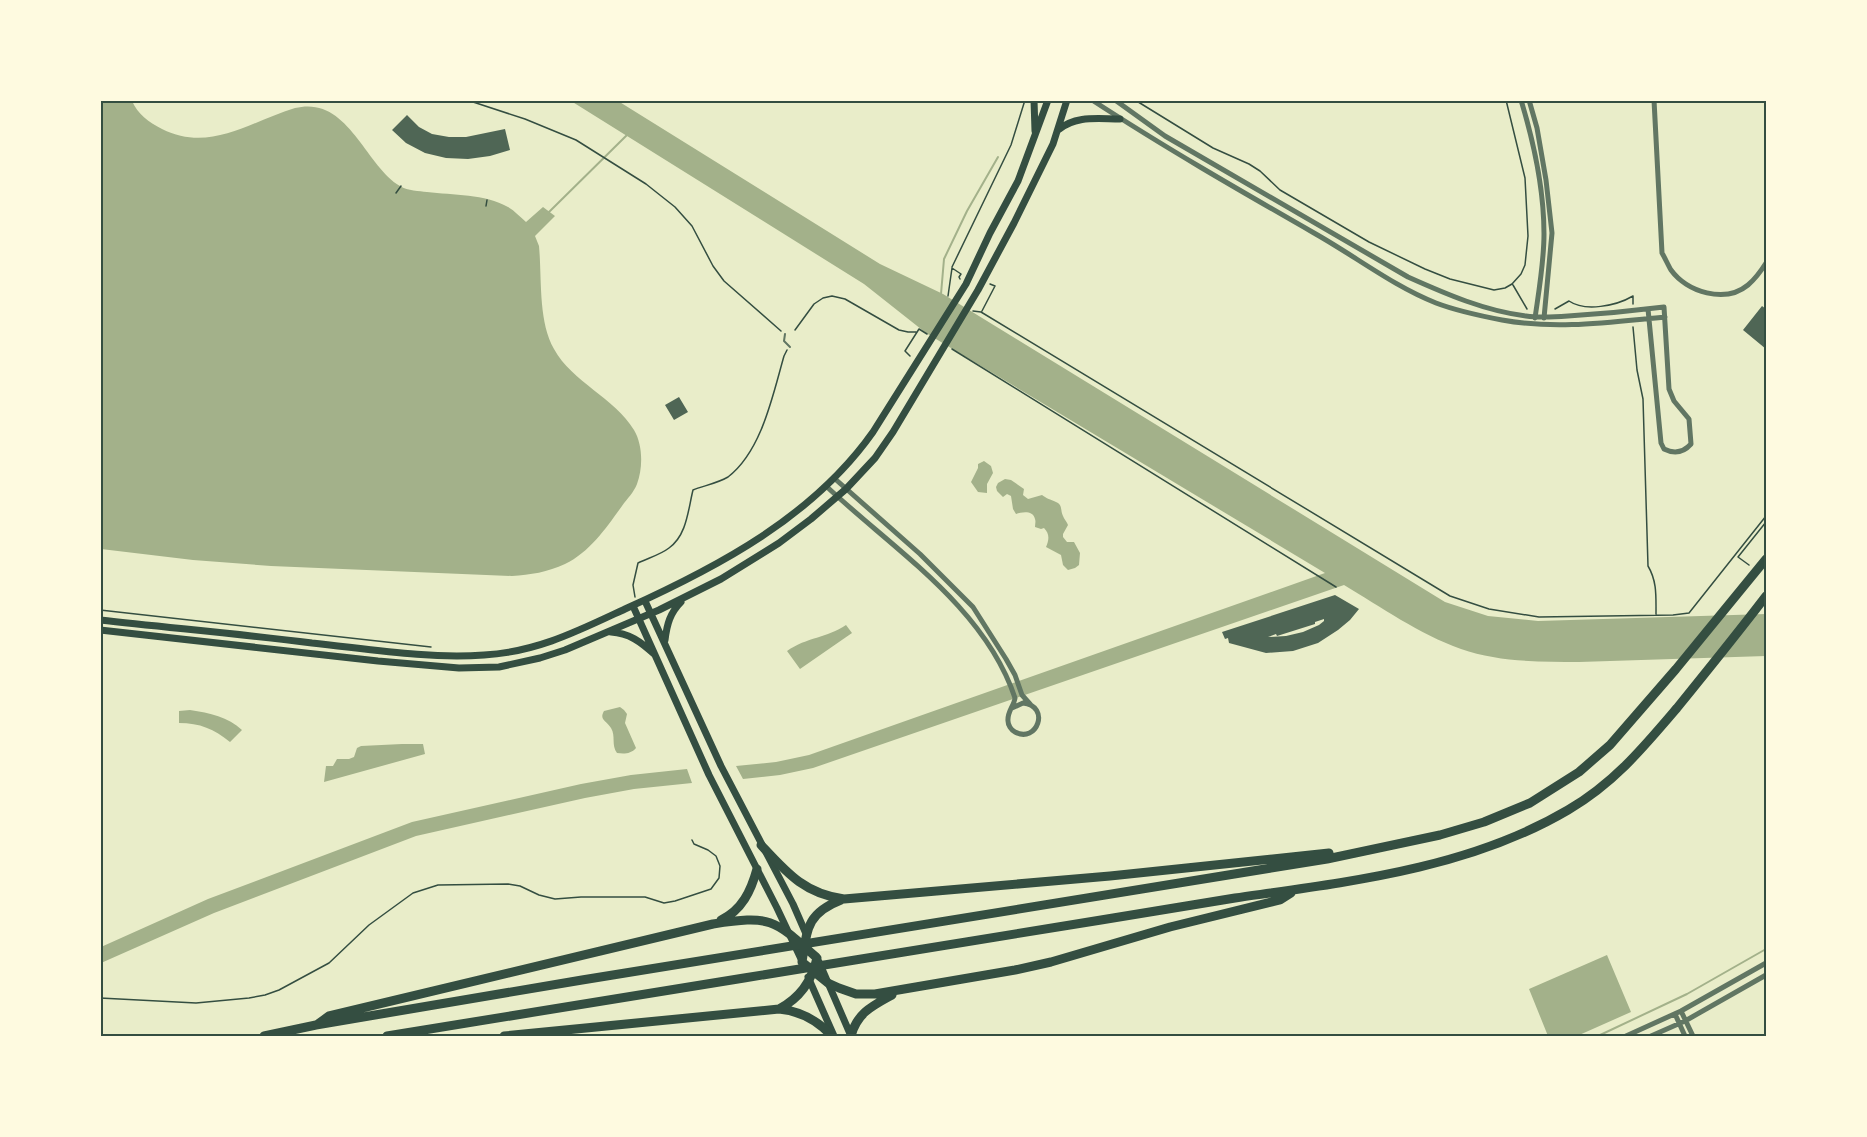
<svg xmlns="http://www.w3.org/2000/svg" width="1867" height="1137" viewBox="0 0 1867 1137" font-family="'Open Sans',sans-serif">
  <style>
    .water { fill: #a3b18a }
    .lines { fill: none; stroke-linecap: round; stroke-linejoin: round }
    .stream { stroke: #a3b18a; stroke-width: 2 }
    .building { fill: #4f6655; fill-rule: evenodd }
    .path { stroke: #344e41; stroke-width: 1.5 }
    .service { stroke: #617663; stroke-width: 2 }
    .minor { stroke: #617663; stroke-width: 5 }
    .secondary { stroke: #344e41; stroke-width: 7 }
    .motorway { stroke: #344e41; stroke-width: 9 }
    .neatline { fill: none; stroke: #344e41; stroke-width: 2 }
  </style>
  <rect width="100%" height="100%" fill="#e9edc9"/>
  <!-- water -->
  <path class="water" d="M101,101H132C138,114 148,122 162,129C210,153 249,122 295,108C348,95 364,164 400,186C408,191 419,191 427,192C453,195 485,194 508,207C515,211 520,217 526,222L543,207L555,216L535,236L539,246C542,278 538,321 554,349C572,382 615,398 634,430C643,445 643,468 637,484C634,492 627,499 622,506C606,528 590,552 565,564C548,572 530,575 512,576L271,566L193,560L101,549Z
    M571,101H618L880,264L943,294L1445,602L1488,616L1538,621L1766,614V656L1579,662C1540,662 1498,662 1461,649C1419,634 1381,607 1344,585L813,768L780,775L743,779L736,766L776,762L809,755L1325,573L926,333L864,284Z
    M984,461L991,466L993,473L987,484V493L978,492L971,482L978,468V464Z
    M1005,479L1011,480L1024,489L1023,495L1028,499L1042,495C1047,499 1050,499 1056,502C1063,505 1060,510 1063,516C1064,519 1067,522 1068,525L1063,534V537L1067,542H1074L1080,553L1079,565L1075,568L1068,570L1063,565L1061,555L1046,547C1049,540 1050,534 1044,528L1041,529L1035,527C1035,524 1036,522 1035,519C1033,510 1022,512 1016,514L1013,509L1011,496L1007,494L1003,497L997,491L996,487L998,483Z
    M846,625L852,633L800,669L787,651C807,637 827,638 846,625Z
    M620,707L624,710L627,714L625,723L636,748C631,754 624,754 617,753C611,745 616,736 611,728C606,720 599,720 604,711Z
    M190,710C210,713 228,717 242,730L230,742C214,729 200,723 179,723V711Z
    M402,744H423L425,754L324,782L326,766H333L337,759H349L354,757L357,748L361,746Z
    M687,769L692,783L634,789L585,798L416,836L214,913L101,963V947L208,899L412,822L581,784L631,775Z
    M1607,955L1631,1012L1577,1036H1548L1529,989Z"/>
  <g class="lines">
    <!-- stream -->
    <path class="stream" d="M549,212L628,134
      M941,294L944,259L967,211L998,157
      M1598,1036L1687,994L1766,949"/>
  </g>
  <!-- building -->
  <path class="building" d="M407,115L419,127L432,134L449,137H466L505,129L510,150L490,156L468,159L446,158L425,153L406,143L392,130Z
    M1762,306L1766,309V349L1743,330Z
    M679,397L688,412L674,420L665,405Z
    M1335,595L1359,609L1350,620L1338,630L1318,643L1293,651L1266,653L1229,643L1228,638L1225,639L1222,632ZM1324,619V621L1319,625L1303,632L1286,636L1268,637L1276,634L1277,636L1315,624V622Z"/>
  <g class="lines">
    <!-- path -->
    <path class="path" d="M467,100L525,119L576,140L646,184L675,207L692,226L713,266L724,281L781,331
      M1135,100L1213,148L1249,164L1260,171L1280,190L1369,242L1425,269L1450,279L1494,290L1505,288L1512,284L1521,274L1525,265L1528,236L1525,178L1506,100
      M396,193L401,186
      M486,206L487,200
      M952,267L1011,145L1025,100
      M1513,285L1527,309
      M948,296L952,268L961,274L959,277L960,279
      M1555,309L1569,301C1585,312 1616,306 1633,296V304
      M973,311L981,312L1450,596L1489,609L1539,617L1673,615L1689,613L1766,516
      M982,311L995,286L990,284
      M1633,327L1637,370L1643,399L1648,566C1657,581 1656,596 1656,614
      M795,330L814,304L823,298L832,296L845,299L899,330L908,332H916
      M952,349L1336,587
      M910,356L905,351L919,329L927,334
      M1749,565L1738,557L1766,522
      M635,597L633,585L638,563C648,558 660,555 669,548C687,535 688,510 693,490C703,486 718,483 728,477C762,451 773,394 784,356L787,350
      M100,610L431,647
      M100,998L196,1003L249,998L265,995L279,990L329,963L369,925L413,893L438,885L508,884L520,886L539,895L555,899L581,897H645L664,903L675,901L711,889L719,878L720,866L716,856L708,850L694,844L692,840"/>
    <!-- service -->
    <path class="service" d="M785,334L784,341L790,347"/>
    <!-- minor -->
    <path class="minor" d="M1092,100C1164,147 1239,190 1314,233C1355,256 1393,286 1436,303C1457,311 1481,316 1502,320C1556,330 1611,322 1665,317
      M1115,100L1165,136L1408,277C1446,294 1485,311 1526,316C1540,318 1554,317 1568,316C1600,314 1632,311 1664,307L1669,389L1674,401L1689,419L1691,444C1683,453 1674,454 1664,449L1661,443L1648,309
      M1521,100C1534,143 1544,189 1544,234C1544,262 1539,290 1535,318
      M1529,100L1537,128L1546,180L1552,233L1544,318
      M1654,100L1662,253C1665,258 1668,265 1671,270C1687,292 1725,304 1748,285C1755,279 1761,271 1766,263
      M834,478L920,554L973,607L1006,659L1015,675L1022,695L1030,704
      M826,486C893,549 985,607 1015,698C1014,706 1007,712 1008,721C1008,725 1011,730 1015,732C1037,744 1051,706 1023,703L1012,708
      M1681,1011L1693,1036
      M1675,1014L1685,1036
      M1626,1036L1681,1011L1766,963
      M1651,1036L1685,1021L1766,975"/>
    <!-- secondary -->
    <path class="secondary" d="M1034,100L1035,131
      M1058,130C1076,115 1098,119 1120,119
      M645,601L721,766L793,904L807,936
      M633,606L709,775L777,908L802,961
      M100,620C171,628 242,634 312,643C369,649 427,659 484,655C537,652 578,631 625,609C718,567 813,517 873,432L966,284L990,233L1018,181L1048,100
      M100,630L378,661L459,668L499,667L540,658L565,650L659,610L721,579L779,543L811,519L846,489L875,458L893,432L978,290L1014,223L1053,144L1067,100
      M611,632C629,633 641,642 654,654
      M665,640C667,624 670,613 681,602
      M819,962L851,1036
      M808,977L834,1036"/>
    <!-- motorway -->
    <path class="motorway" d="M761,845C787,873 805,894 844,899L1110,876L1329,853
      M841,900C807,913 807,929 802,962L828,983L839,988L856,994H875L1015,970L1051,962L1170,927L1280,900L1291,893
      M721,920C742,910 751,891 757,869
      M318,1024L329,1016L713,924C771,915 774,919 817,958C812,981 800,998 779,1009
      M264,1036L316,1025L582,980L1327,859L1440,835L1484,822L1530,803L1579,772L1610,745L1676,669L1766,559
      M387,1036C625,998 863,958 1101,920C1146,913 1190,905 1235,898C1348,882 1468,869 1568,810C1614,783 1643,748 1677,708C1707,671 1737,634 1766,596
      M504,1036L779,1009C800,1011 818,1021 832,1036
      M851,1036C857,1013 872,1006 892,995"/>
  </g>
  <!-- border -->
  <rect width="1867" height="1137" fill="none" stroke="#fefae0" stroke-width="204"/>
  <rect x="102" y="102" width="1663" height="933" class="neatline"/>
</svg>
